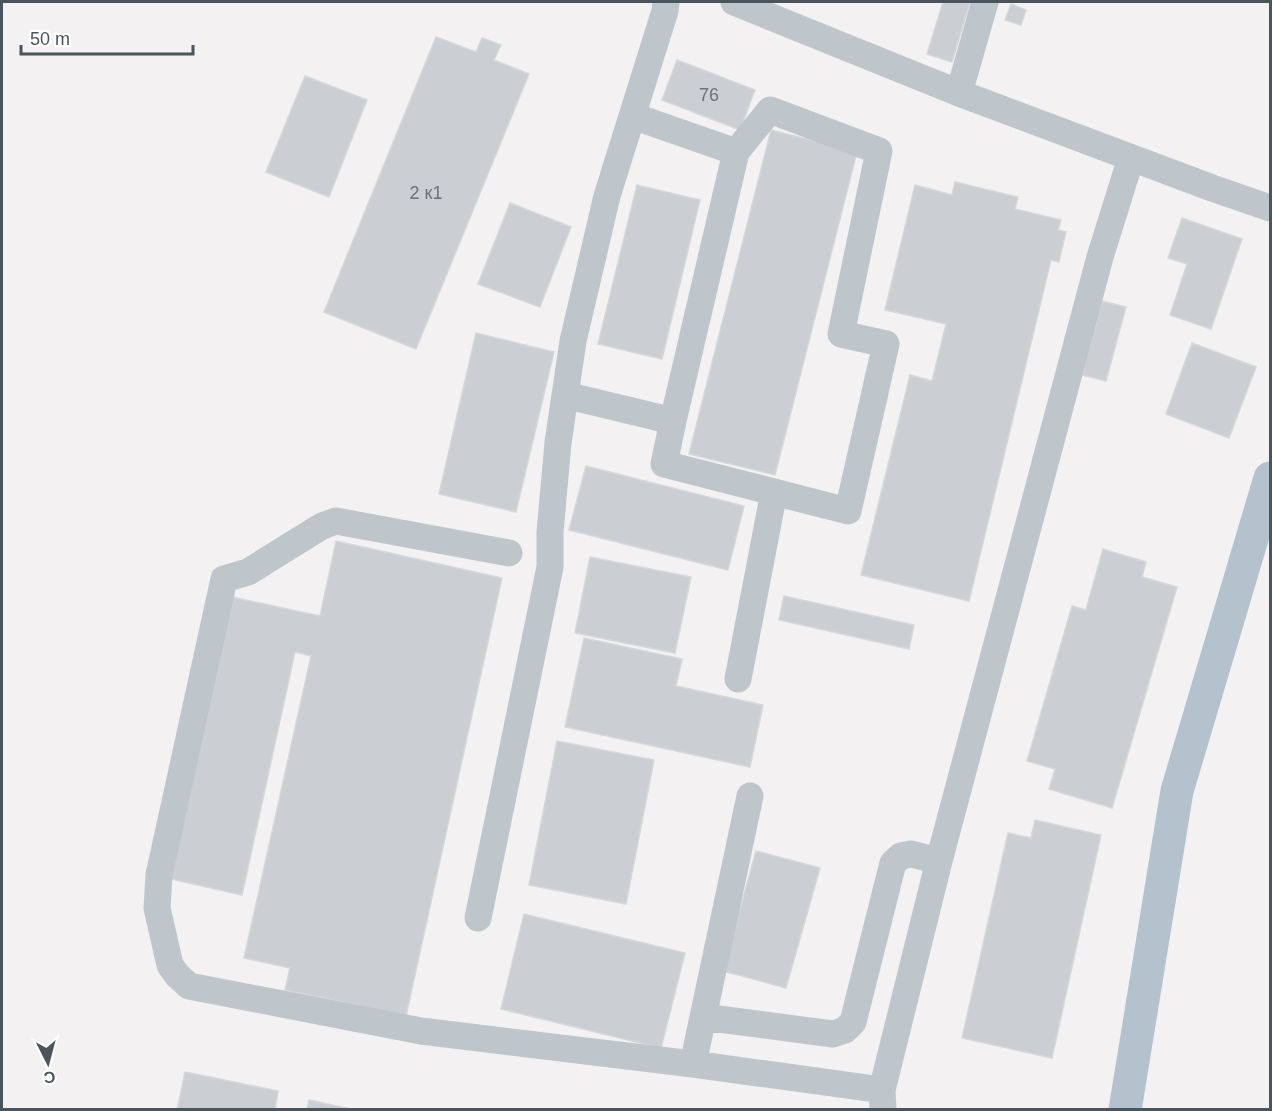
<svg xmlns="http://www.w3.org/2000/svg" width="1272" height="1111" viewBox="0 0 1272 1111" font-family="Arial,sans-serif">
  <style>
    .building { fill: #cbced3; stroke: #d5d8db; stroke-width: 1.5 }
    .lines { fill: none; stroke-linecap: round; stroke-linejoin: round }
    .minor { stroke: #bec6cc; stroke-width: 27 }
    .major { stroke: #b3c2cd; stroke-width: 33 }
    .labels { text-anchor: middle; stroke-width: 4.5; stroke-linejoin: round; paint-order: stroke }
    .number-label { font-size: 18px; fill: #6a737a }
  </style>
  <rect width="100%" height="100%" fill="#f3f1f1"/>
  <!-- building -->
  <path class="building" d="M943,2H970L952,62L927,54Z
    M1011,4L1026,10L1021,25L1005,20Z
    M436,37L476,52L482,38L501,45L494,60L529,74L416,349L324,312Z
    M677,60L755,90L740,130L662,100Z
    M305,76L367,100L329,197L266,172Z
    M771,130L857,152L775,475L689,454Z
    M955,182L1018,197L1015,209L1061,220L1058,230L1066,232L1059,262L1051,260L969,601L861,575L910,375L932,381L946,324L885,310L915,185L952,195Z
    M637,185L700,200L662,359L598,344Z
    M510,203L571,227L540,307L478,284Z
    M1182,218L1242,239L1211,329L1170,315L1187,264L1168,258Z
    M1102,301L1126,307L1106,381L1082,375Z
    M476,333L554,352L516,512L439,494Z
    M1192,343L1256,367L1229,438L1166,414Z
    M586,466L744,506L728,570L569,530Z
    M336,541L502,578L406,1016L285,990L290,968L244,958L311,656L295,652L242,895L171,879L232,597L320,616Z
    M1103,549L1146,562L1142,577L1177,587L1112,808L1049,789L1055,769L1027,761L1072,606L1086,610Z
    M590,557L691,577L675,653L575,633Z
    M784,596L914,625L909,649L779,620Z
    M584,638L682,659L676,686L763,705L750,767L565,727Z
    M557,741L654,760L626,904L529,885Z
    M1035,820L1101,835L1052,1058L962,1038L1008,833L1031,838Z
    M756,851L820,868L786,988L723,971Z
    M524,914L685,953L661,1048L501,1009Z
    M185,1072L278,1091L275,1110H177Z
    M309,1100L355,1110H307Z"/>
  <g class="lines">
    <!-- minor -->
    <path class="minor" d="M734,2L959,93L1212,188L1270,208
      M959,93L985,2
      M565,395L673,421L736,152L633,116
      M673,421L664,464L848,511L886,344L841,334L879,151L770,110L736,152
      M509,553L336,521L322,526L248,572L224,579L159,875L157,908L170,965L177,975L189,986L421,1031L693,1064L882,1090
      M738,679L774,492
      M478,918L550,567V532L558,443L573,341L607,196L665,11L666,2
      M703,1017L750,796
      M693,1064L703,1017L833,1034L845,1030L853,1022L893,863L901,856L911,854L939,861
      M883,1110L882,1090L939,861L1100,257L1131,158"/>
    <!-- major -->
    <path class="major" d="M1125,1110L1177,791L1270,478"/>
  </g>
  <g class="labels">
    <!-- number labels -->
    <g class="number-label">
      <text x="709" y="101">76</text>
      <text x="426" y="199">2 к1</text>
    </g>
  </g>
  <!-- border -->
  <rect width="1272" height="1111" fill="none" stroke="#4a555d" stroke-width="6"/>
  <!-- north arrow -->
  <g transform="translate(48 1063) rotate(174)" stroke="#ffffff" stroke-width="4.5" paint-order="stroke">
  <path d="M0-4.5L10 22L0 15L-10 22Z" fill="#4a555d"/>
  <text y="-9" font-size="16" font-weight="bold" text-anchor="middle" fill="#4a555d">С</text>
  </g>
  <!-- scale -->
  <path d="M21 45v9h172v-9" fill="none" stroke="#4a555d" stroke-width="3"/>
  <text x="30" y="45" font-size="18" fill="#4a555d" stroke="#ffffff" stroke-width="4.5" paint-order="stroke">50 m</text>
</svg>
